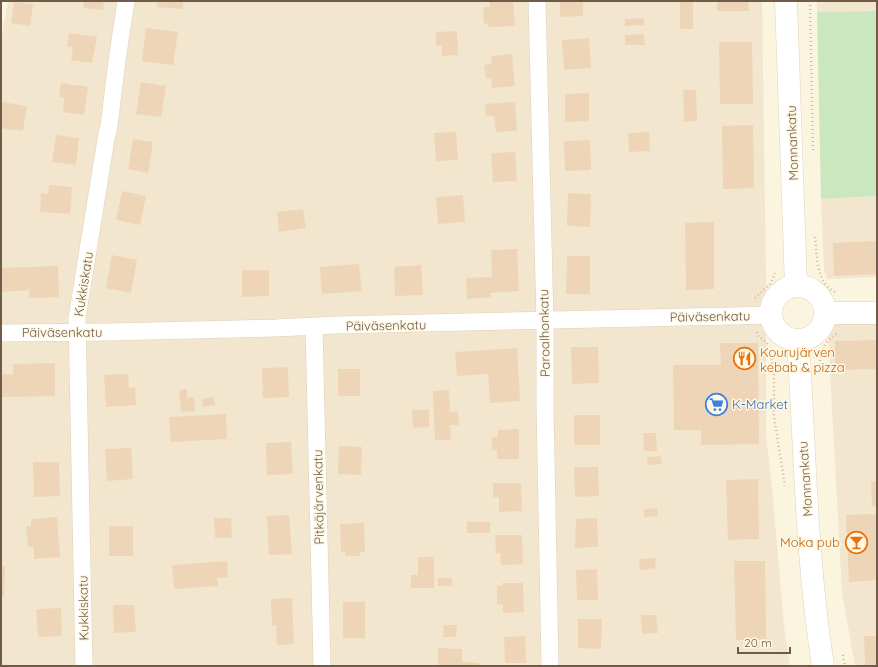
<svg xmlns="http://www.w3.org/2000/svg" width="878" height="667" viewBox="0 0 878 667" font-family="Quicksand,sans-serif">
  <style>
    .residential { fill: #f2e6ce }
    .green { fill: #cae7bf }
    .building { fill: #efd5b8 }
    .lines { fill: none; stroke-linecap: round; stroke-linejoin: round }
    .minor-casing { stroke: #ded0bc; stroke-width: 18 }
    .tertiary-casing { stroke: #ded0bc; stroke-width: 23 }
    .secondary-casing { stroke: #e3d2ba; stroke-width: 23 }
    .path { stroke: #d3b89c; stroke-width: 2.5; stroke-dasharray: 1 3; stroke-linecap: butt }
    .minor { stroke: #fff; stroke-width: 17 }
    .tertiary { stroke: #fff; stroke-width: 22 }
    .secondary { stroke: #fff; stroke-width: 22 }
    .labels { text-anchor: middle; stroke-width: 3; stroke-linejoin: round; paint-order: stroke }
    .street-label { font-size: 13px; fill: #705b48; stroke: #fef8e5 }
    .food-label { font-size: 13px; fill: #c56008; stroke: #fef8e5; text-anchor: start }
    .shop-label { font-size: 13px; fill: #366cbe; stroke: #fef8e5; text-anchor: start }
  </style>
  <rect width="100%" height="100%" fill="#fbf4df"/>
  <!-- residential -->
  <path class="residential" d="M8,1H762L766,279V434L772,488L784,627L790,666H1V40Z
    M817,1H877V11L817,12Z
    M877,196V277L827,279L824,269L821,199Z
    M877,315V666H855L842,592L828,335L830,317Z"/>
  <!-- green -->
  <path class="green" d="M877,11V196L821,199L817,12Z"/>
  <!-- building -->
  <path class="building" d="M84,1H104L103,10L83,8Z
    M157,1H183V9L157,7Z
    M489,1H513L515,26L488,27V23L484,24L483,7H490Z
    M560,1H583V16L560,17Z
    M680,1H693V29H680Z
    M717,1H748L749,11H717Z
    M14,2L33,4L30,26L11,23Z
    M644,18V25L625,26V19Z
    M146,28L178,32L173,65L142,61Z
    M457,31L458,55L442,56V45L436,46V32Z
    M69,33L97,37L92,63L71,60L73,47L67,46Z
    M644,34L645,45H625V35Z
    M589,38L591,68L564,70L562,40Z
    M719,42H752L753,104H720Z
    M512,54L515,86L492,88L491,78H486L484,65L492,64L491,56Z
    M141,82L166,86L161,117L136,114Z
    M61,83L88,87L84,115L63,112L64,98L59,97Z
    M683,90H696L697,121L684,122Z
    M589,93V121L565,122V94Z
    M2,102L27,106L23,131L1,128Z
    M515,102L517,131L496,132L494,116H486L485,104Z
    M753,125L754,188L723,189L722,126Z
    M456,132L458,160L436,161L434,133Z
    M649,132L650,151L629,152L628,133Z
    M56,135L79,138L76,165L52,162Z
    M133,139L153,142L148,173L128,169Z
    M590,140L591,170L565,171L564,141Z
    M515,152L517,181L493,182L491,153Z
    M49,185L72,187L70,214L40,212L41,193L48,194Z
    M122,191L146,196L140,225L116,220Z
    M568,193L591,194L590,227L567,226Z
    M463,195L465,222L438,224L436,197Z
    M303,209L306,228L279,232L277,212Z
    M714,222V289L686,290L685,223Z
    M877,241V274L834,276L833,243Z
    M517,249L519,291L490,293L491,297L467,299L466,278L492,277L491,250Z
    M112,255L137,260L131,293L106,288Z
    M567,256H590V294H566Z
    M359,264L362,291L322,294L320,267Z
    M421,265L423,295L395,296L394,267Z
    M58,266L59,297L29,298V290L2,292L1,268Z
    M242,270H269V296L242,297Z
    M877,340V369L835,370V341Z
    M720,343H758L759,444L701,445V430H674L673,365H721Z
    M571,347H598L599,383L572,384Z
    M517,348L520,401L490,403L488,374L457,376L455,352Z
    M55,363V396L1,397V374H13V364Z
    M288,367L289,397L263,398L262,368Z
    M338,369H360V396H338Z
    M128,374L129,388L135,387L136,405L106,407L104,375Z
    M187,389V398L194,397L195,411L181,412L179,390Z
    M449,390L450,412L458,411L459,425H450L451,440H435L433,391Z
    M214,397L215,405L203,407L202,399Z
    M412,410H429V427L413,428Z
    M226,414L227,439L171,442L169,417Z
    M574,415H600V445H574Z
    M519,429V459H497V450H492V437H498V430Z
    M643,433H656L657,451H644Z
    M291,442L293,474L267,475L266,443Z
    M339,446L362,447L361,475L338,474Z
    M131,448L133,479L107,481L105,449Z
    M661,456L662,464L648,465L647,457Z
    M33,462H59L60,496L34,497Z
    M574,467H598L599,496L575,497Z
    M758,479L759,539L728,540L726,480Z
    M877,481V506H872L871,482Z
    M493,483H521L522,511L499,512V497H493Z
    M657,508L658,516L644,517V509Z
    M877,514V580L849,582L846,515Z
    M289,515L292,554L269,555L267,516Z
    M57,517L60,557L34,559V547H28L26,526H31V519Z
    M214,518H231L232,538H215Z
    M597,518L598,547L575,548L576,519Z
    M467,522H490V533H467Z
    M364,523L365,552H359L360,556H346L345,551L341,552L340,524Z
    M109,526H133V556H109Z
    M495,535H522L523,564L501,565L500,553H496Z
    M418,557H434V588H411V575H418Z
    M655,558L656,568L640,570L639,559Z
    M227,561L228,577L217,578L218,586L174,589L172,565Z
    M734,561H765L766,639L736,640Z
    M1,566H5L4,596H1Z
    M597,569L598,600H577L576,570Z
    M438,578H452V586H438Z
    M502,583H523L524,612L503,613V604L497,605V586H502Z
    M292,598L294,644L277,645L276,625L272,626L271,599Z
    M343,602H365V638H343Z
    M113,605H134L136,632L114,633Z
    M61,608L62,636L38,637L36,609Z
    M641,615H656L658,633L642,634Z
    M578,619H602L601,649L578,648Z
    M444,625H457L456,637H443Z
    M525,636L526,663H505L504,637Z
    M864,636H877V666H865Z
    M438,648L462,649V662L479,663V666H438Z"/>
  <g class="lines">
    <defs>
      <path id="minor" d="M537,1L545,321V406L550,666
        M314,327L322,666
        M1,333L109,332L276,328L337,325L770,315
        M84,666L77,318L106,139L109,126L117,61L126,1"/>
      <path id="tertiary" d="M826,313H877"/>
      <path id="secondary" d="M786,1L796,286
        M771 313a27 27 0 1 1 54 0a27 27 0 1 1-54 0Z
        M798,340C805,449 806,558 823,666"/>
    </defs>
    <!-- minor casing -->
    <use href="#minor" class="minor-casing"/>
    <!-- tertiary casing -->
    <use href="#tertiary" class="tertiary-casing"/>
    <!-- secondary casing -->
    <use href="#secondary" class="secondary-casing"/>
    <!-- path -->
    <path class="path" d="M810,1L813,150
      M815,237C817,253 816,275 828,287C830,290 834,291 836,293
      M755,298L771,283L775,273
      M757,332V335L767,343L771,356L774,372V417L785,486
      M820,361C822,348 826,340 838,333
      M843,655L845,666"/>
    <!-- minor -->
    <use href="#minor" class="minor"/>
    <!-- tertiary -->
    <use href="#tertiary" class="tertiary"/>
    <!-- secondary -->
    <use href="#secondary" class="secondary"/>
  </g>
  <!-- icons -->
  <defs>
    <symbol id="restaurant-ring" viewBox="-11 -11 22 22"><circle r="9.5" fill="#fef8e5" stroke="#e8710a" stroke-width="1.5"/><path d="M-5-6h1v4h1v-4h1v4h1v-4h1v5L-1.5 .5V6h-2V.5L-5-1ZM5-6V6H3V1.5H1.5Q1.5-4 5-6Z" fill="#e8710a"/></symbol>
    <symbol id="supermarket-ring" viewBox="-11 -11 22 22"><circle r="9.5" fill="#fef8e5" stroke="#3f7fe0" stroke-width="1.5"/><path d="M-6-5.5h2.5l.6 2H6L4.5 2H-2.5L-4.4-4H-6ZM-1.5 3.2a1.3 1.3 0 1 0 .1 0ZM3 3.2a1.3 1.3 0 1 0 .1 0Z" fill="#3f7fe0"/></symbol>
    <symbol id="bar-ring" viewBox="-11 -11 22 22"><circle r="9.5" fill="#fef8e5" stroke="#e8710a" stroke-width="1.5"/><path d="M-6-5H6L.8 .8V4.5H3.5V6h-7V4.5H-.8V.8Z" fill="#e8710a"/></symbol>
  </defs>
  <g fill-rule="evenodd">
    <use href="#restaurant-ring" x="732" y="346" width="25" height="25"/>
    <use href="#supermarket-ring" x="704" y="392" width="25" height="25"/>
    <use href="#bar-ring" x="844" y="530" width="25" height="25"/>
  </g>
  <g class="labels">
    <!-- street labels -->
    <g class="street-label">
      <text transform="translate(792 143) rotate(-92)" y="5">Monnankatu</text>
      <text transform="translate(83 284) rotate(-81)" y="5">Kukkiskatu</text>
      <text transform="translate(710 316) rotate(-1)" y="5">Päiväsenkatu</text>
      <text transform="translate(386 325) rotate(-1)" y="5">Päiväsenkatu</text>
      <text x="62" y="337">Päiväsenkatu</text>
      <text transform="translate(544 333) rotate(-91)" y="5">Paroalhonkatu</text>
      <text transform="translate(805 479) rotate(-94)" y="5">Monnankatu</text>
      <text transform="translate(318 497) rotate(-91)" y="5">Pitkäjärvenkatu</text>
      <text transform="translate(83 608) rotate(-91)" y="5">Kukkiskatu</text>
    </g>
    <!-- food labels -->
    <g class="food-label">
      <text x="760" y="357">Kourujärven<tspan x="760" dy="15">kebab &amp; pizza</tspan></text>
      <text x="840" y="547" text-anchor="end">Moka pub</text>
    </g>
    <!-- shop labels -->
    <g class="shop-label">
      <text x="732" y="409">K-Market</text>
    </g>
  </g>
  <!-- border -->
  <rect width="878" height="667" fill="none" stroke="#705b48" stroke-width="4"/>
  <!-- scale -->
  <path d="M738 647v6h52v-6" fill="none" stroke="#705b48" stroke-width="2"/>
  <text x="744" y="647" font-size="12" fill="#705b48" stroke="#fef8e5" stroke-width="3" paint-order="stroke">20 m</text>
</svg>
